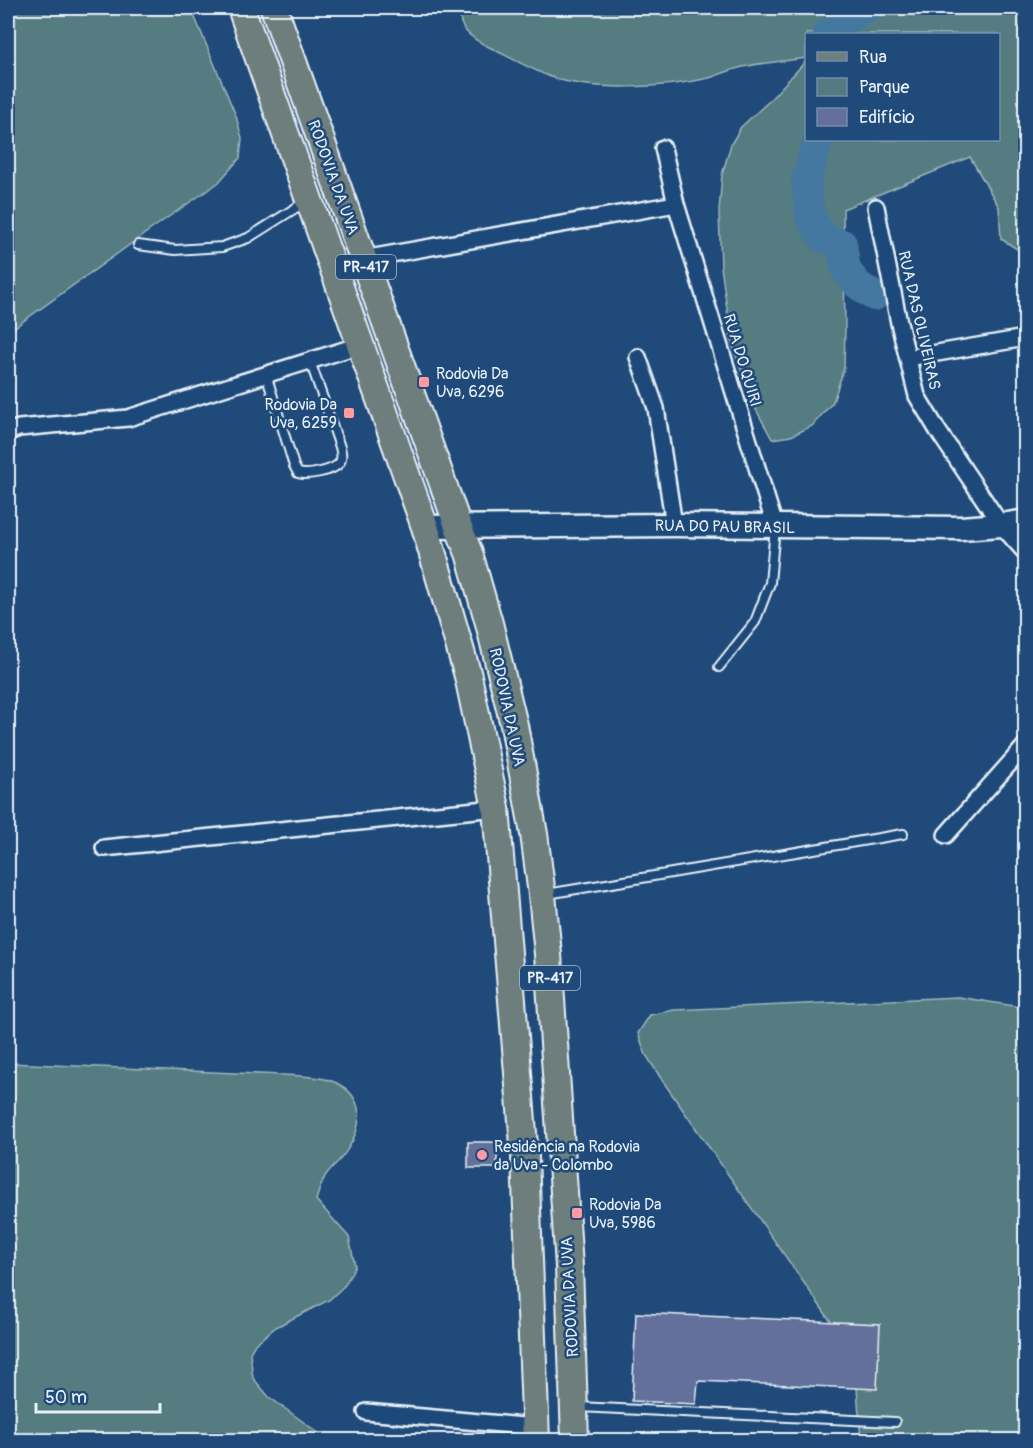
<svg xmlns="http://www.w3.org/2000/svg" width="1033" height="1448" viewBox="0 0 1033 1448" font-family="Pangolin,sans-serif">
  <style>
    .green { fill: #557b81; stroke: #9eb6bc; stroke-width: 1.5 }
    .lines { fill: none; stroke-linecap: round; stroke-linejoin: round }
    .river { stroke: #4478a1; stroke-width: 30 }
    .building { fill: #64709b; stroke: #e8f1f8; stroke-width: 1.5 }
    .lane-casing { stroke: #e8f1f8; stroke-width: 12 }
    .street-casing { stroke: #e8f1f8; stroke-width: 20 }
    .secondary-casing { stroke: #e8f1f8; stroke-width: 27 }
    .primary-casing { stroke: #e8f1f8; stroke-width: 30 }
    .lane { stroke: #1f4a7a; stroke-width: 8 }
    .street { stroke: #1f4a7a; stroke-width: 15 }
    .secondary { stroke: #1f4a7a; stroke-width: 22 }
    .primary { stroke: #6d7e7c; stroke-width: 26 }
    .poi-dot { fill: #ff9aa2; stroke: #1f4a7a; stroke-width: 2 }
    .labels { text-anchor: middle; stroke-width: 5; stroke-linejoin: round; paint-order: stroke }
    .shield { fill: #1f4a7a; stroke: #acbfd2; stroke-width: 1.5 }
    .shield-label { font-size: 15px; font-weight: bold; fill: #e8f1f8 }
    .street-label { font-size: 16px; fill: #e8f1f8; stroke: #1f4a7a }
    .poi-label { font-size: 16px; fill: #e8f1f8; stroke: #1f4a7a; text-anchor: start }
  </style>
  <rect width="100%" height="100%" fill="#1f4a7a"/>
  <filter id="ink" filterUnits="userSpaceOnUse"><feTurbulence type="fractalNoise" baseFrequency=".0167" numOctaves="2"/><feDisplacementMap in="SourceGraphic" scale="12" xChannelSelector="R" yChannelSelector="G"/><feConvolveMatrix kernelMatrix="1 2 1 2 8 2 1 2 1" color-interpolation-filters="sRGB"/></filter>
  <g filter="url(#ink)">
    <!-- green -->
    <path class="green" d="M8,8H191L236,116L242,138L240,158L218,183L167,218L8,332Z
      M463,8H1025V253L1022,252L1001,239L999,207L970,157L843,209L845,326L844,368L833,402L812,426L791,436L772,439L753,404L732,344L721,267L719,211L722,175L731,144L741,127L768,102L806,61V140H998V34H806V58C787,61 767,62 748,66C734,68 722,74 709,78C666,88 592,92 551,77C530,69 509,57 489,47C474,40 453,27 463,8Z
      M958,997L1014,1006L1025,1009V1440H861L857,1389L853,1368L832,1323L662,1080L646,1055L638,1033L650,1015L674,1010Z
      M8,1063L283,1075C298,1076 315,1076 329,1080C365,1092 365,1123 347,1150C342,1160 332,1166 326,1175C321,1182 319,1192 316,1200L349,1237L355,1266L345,1285L329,1300L276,1327L255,1344L250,1353L253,1378L269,1397L328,1440H8Z"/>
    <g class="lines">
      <!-- river -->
      <path class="river" d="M828,34L859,11L868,8
        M818,140L806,182L810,216L822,237L842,244L846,270L858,285L874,296"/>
    </g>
    <!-- building -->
    <path class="building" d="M468,1142H497V1168H468Z
      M636,1313L880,1324L877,1389L698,1381L696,1404L632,1401Z"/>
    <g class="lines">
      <defs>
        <path id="lane" d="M138,245L175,250L222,247L248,238L305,202
          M266,374L294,466L298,473C307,476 335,471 340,462C343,457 341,452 340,447L310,361
          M719,667L755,622L770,583L775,528
          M547,894L903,834
          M578,1407L895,1422"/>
        <path id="street" d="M663,148L676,204L775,526
          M876,207L899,323L917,396L938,431L1001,525L1026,553
          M363,259L676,204
          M638,357L656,408L674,525
          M908,358L1019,339
          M8,432L19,428L128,418L360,345
          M946,835L1026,745
          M104,848L496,808
          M366,1412L535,1427"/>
        <path id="secondary" d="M425,527L674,525L961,528L1001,525L1026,521"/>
        <path id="primary" d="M241,8L425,527L468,676L496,808L525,1157L536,1440
          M274,8L458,526L469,553L489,623L514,725L534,834L542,895L548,954L569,1267L575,1440"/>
      </defs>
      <!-- lane casing -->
      <use href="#lane" class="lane-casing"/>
      <!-- street casing -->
      <use href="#street" class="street-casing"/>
      <!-- secondary casing -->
      <use href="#secondary" class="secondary-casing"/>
      <!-- primary casing -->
      <use href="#primary" class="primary-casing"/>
      <!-- lane -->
      <use href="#lane" class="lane"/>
      <!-- street -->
      <use href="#street" class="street"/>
      <!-- secondary -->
      <use href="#secondary" class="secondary"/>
      <!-- primary -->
      <use href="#primary" class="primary"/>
    </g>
  </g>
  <!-- markers -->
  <g class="poi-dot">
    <rect x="418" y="376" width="12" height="12" rx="3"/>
    <rect x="343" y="407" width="12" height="12" rx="3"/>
    <circle cx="482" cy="1155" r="6"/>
    <rect x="571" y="1207" width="12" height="12" rx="3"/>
  </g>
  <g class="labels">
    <!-- shield labels -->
    <g class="shield">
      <rect x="336" y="255" width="60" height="24" rx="4.5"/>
      <rect x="520" y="966" width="60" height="24" rx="4.5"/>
    </g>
    <g class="shield-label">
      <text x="366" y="272">PR-417</text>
      <text x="550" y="983">PR-417</text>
    </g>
    <!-- street labels -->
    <g class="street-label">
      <text transform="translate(334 177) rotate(70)" y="6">RODOVIA DA UVA</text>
      <text transform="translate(920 320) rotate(77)" y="6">RUA DAS OLIVEIRAS</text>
      <text transform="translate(743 360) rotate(73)" y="6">RUA DO QUIRI</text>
      <text transform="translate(725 526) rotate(1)" y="6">RUA DO PAU BRASIL</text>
      <text transform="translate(508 707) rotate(78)" y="6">RODOVIA DA UVA</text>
      <text transform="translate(569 1297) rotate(-93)" y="6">RODOVIA DA UVA</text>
    </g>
    <!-- poi labels -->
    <g class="poi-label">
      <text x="436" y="379">Rodovia Da<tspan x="436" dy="18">Uva, 6296</tspan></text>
      <text x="337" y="410" text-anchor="end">Rodovia Da<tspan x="337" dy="18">Uva, 6259</tspan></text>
      <text x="494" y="1152">Residência na Rodovia<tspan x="494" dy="18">da Uva - Colombo</tspan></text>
      <text x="589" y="1210">Rodovia Da<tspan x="589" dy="18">Uva, 5986</tspan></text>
    </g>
  </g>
  <!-- margin -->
  <rect width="1033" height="1448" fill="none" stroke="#1f4a7a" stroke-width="30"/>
  <rect x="15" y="15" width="1003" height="1418" fill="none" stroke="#e8f1f8" stroke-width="2" filter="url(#ink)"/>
  <!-- legend -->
  <rect x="805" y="33" width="195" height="108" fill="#1f4a7a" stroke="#6f8dac" stroke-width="1.5"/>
  <rect x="817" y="52" width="30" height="9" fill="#6d7e7c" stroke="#6f8dac" stroke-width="1.5"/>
  <text x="859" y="63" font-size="18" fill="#e8f1f8">Rua</text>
  <rect x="817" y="78" width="30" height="18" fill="#557b81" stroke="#6f8dac" stroke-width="1.5"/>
  <text x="859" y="93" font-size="18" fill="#e8f1f8">Parque</text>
  <rect x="817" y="108" width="30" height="18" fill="#64709b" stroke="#6f8dac" stroke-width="1.5"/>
  <text x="859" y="123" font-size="18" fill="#e8f1f8">Edifício</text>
  <!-- scale -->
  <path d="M36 1403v9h124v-9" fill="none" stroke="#e8f1f8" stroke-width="3"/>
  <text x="45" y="1403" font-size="18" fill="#e8f1f8" stroke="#1f4a7a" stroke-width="4.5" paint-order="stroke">50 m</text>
</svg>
